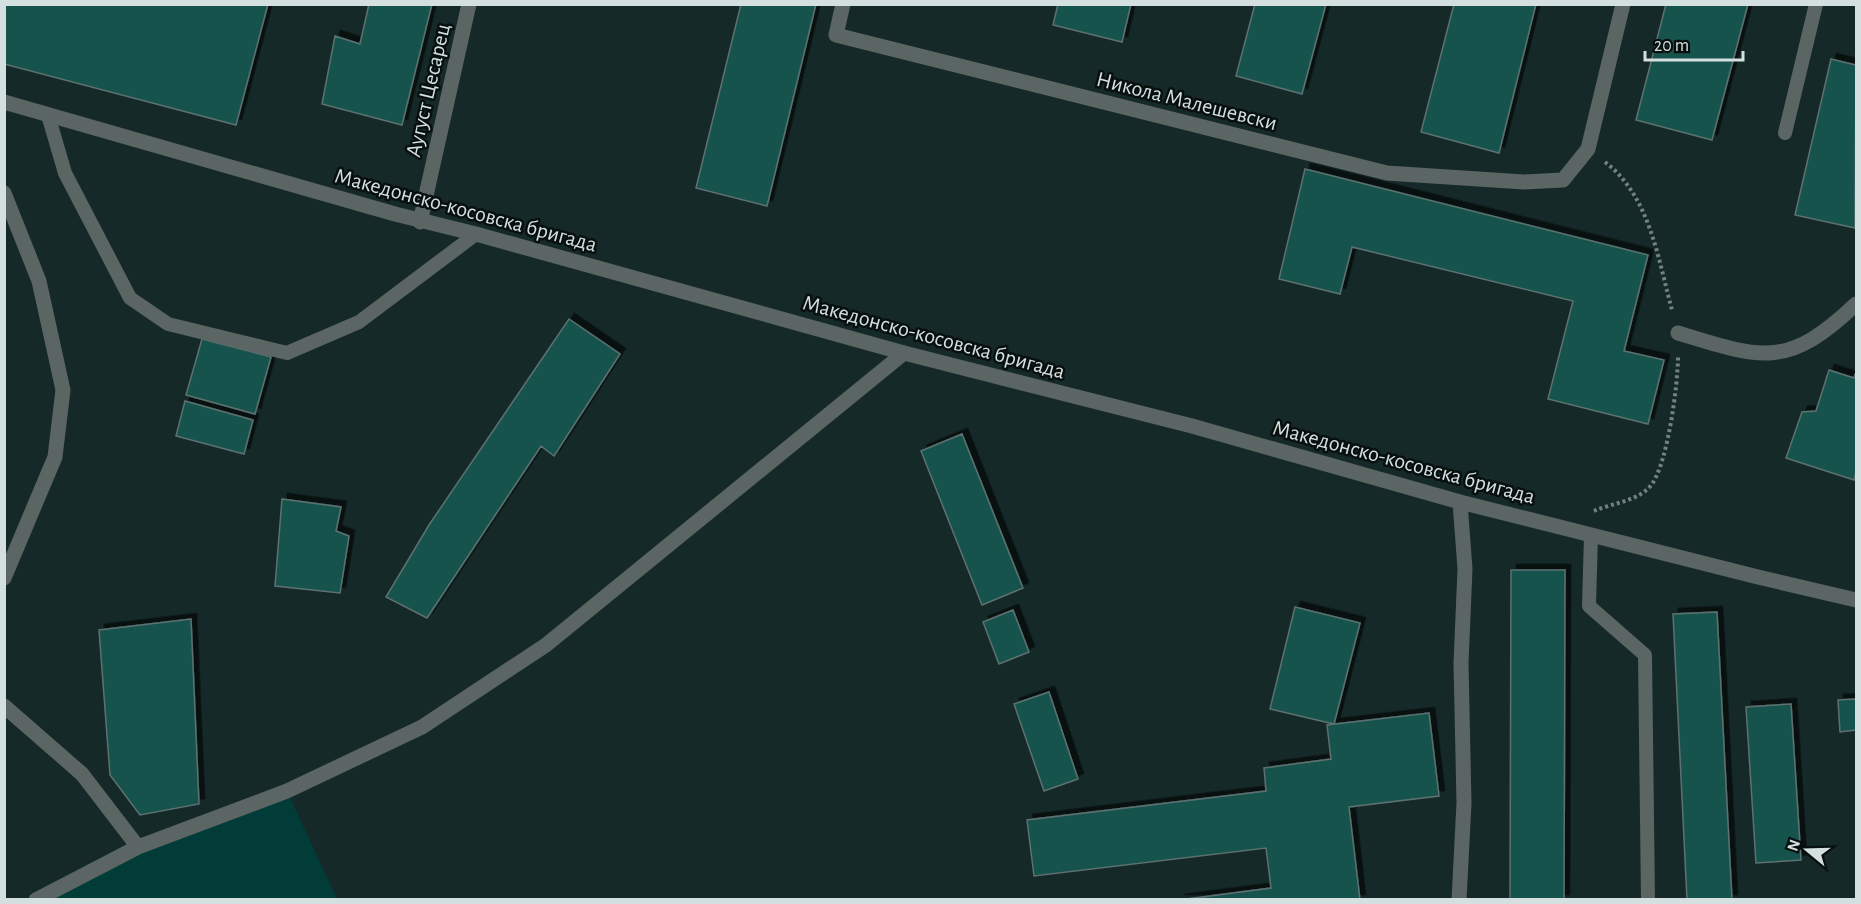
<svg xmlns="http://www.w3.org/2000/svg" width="1861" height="904" viewBox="0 0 1861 904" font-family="'Alegreya Sans',sans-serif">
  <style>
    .green { fill: #023c39 }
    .building { fill: #17524e; stroke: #5c7270; stroke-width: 1.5; filter: url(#shadow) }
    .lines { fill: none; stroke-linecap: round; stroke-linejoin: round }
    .path { stroke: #728281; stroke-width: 4; stroke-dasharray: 3 3; stroke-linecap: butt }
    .service { stroke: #5b6564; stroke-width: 14 }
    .minor { stroke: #5b6564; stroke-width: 15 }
    .tertiary { stroke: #5b6564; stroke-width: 15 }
    .labels { text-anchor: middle; stroke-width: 5; stroke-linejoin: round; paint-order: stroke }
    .street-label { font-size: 22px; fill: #d4e0df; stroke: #08100f }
  </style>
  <defs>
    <filter id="shadow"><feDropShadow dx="5.5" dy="-5.5" stdDeviation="0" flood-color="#0009"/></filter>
  </defs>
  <rect width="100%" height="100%" fill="#152928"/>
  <!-- green -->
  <path class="green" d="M287,791L337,899L36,900L63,885Z"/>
  <!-- building -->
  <path class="building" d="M4,4H268L236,125L4,64Z
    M369,4H432L402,125L322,104L335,36L360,44Z
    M741,4H816L767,206L696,188Z
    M1058,4H1131L1122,42L1053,25Z
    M1255,4H1326L1302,94L1236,76Z
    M1454,4H1536L1499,153L1421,132Z
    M1666,4H1748L1712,140L1636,120Z
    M1831,59L1856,65L1855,228L1795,215Z
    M1305,169L1648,255L1624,351L1664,360L1648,424L1548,399L1573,301L1352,247L1340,294L1279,279Z
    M569,319L620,354L554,456L541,446L427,618L386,597L429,525Z
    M202,339L271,357L255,414L186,395Z
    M1829,370L1854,378L1856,372V472L1854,480L1786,458L1802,412L1816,411Z
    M185,401L253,420L244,454L176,436Z
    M962,434L1023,588L982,605L921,451Z
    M282,499L341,507L336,531L349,536L340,593L275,586Z
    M1511,570H1565L1564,900H1510Z
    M1295,607L1360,623L1334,724L1270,709Z
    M1013,610L1029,652L999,664L983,622Z
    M1717,612L1732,900H1687L1673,614Z
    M191,619L199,804L140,815L110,775L99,630Z
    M1049,692L1078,779L1044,791L1014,704Z
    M1856,699V730L1840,732L1838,700Z
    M1791,704L1801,860L1756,863L1746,707Z
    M1429,713L1439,796L1349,807L1360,900H1179L1271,888L1266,848L1034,876L1027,820L1266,791L1264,768L1331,759L1327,725Z"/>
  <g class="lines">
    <!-- path -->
    <path class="path" d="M1605,162C1650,196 1658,259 1672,310
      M1594,511C1612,503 1640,501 1652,484C1668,461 1678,384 1678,356"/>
    <!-- service -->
    <path class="service" d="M48,115L65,173L130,298L168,324L287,353L359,322L476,234
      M1785,133L1816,4
      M1591,535L1589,606L1645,655L1648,900"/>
    <!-- minor -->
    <path class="minor" d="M843,4L836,35L1387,173L1524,182L1563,180L1588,149L1623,4
      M4,193L39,281L63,390L55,457L4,578
      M420,222L469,4
      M1678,333C1762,359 1788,369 1856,304
      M4,706L82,774L138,847
      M36,900L138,847L287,791L422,727L546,645L904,353
      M1459,900L1464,803L1461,663L1465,569L1460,502"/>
    <!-- tertiary -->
    <path class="tertiary" d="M4,102L395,214L476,234L904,353L1192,426L1460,502L1758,577L1856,600"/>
  </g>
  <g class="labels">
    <!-- street labels -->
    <g class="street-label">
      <text transform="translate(427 90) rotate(-77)" y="8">Аугуст Цесарец</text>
      <text transform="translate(1187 100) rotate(14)" y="8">Никола Малешевски</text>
      <text transform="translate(466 209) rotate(15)" y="8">Македонско-косовска бригада</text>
      <text transform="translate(934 336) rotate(15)" y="8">Македонско-косовска бригада</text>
      <text transform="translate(1404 461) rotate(15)" y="8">Македонско-косовска бригада</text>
    </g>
  </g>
  <!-- border -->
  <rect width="1861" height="904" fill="none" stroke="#d4e0df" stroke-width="12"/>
  <!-- north arrow -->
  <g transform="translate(1807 850) rotate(289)" stroke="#08100f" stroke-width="4.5" paint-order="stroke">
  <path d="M0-4.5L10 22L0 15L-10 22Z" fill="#d4e0df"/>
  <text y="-9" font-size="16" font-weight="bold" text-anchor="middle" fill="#d4e0df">N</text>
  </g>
  <!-- scale -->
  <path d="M1645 51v9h98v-9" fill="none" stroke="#d4e0df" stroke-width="3"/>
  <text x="1654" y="51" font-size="18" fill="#d4e0df" stroke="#08100f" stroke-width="4.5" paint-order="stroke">20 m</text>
</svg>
